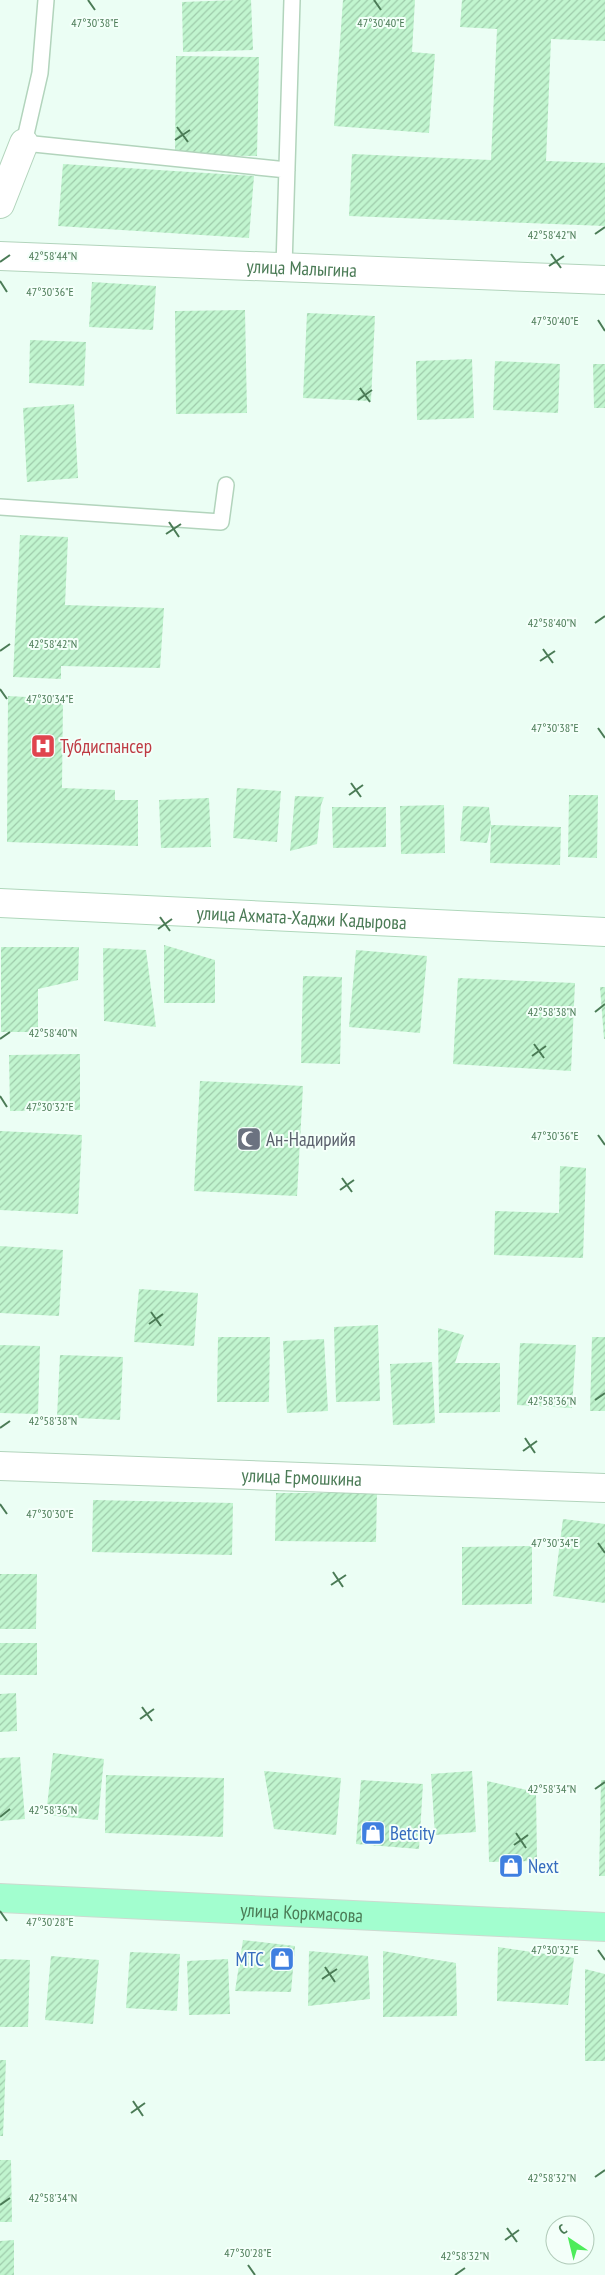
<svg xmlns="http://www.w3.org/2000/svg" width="605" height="2275" viewBox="0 0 605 2275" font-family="'PT Sans Narrow',sans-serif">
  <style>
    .building { fill: url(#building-hatch) }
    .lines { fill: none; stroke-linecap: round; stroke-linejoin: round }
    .service-casing { stroke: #b2d4bc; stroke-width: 18 }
    .minor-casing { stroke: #b2d4bc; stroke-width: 30 }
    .secondary-casing { stroke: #afd7bb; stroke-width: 30 }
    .primary-casing { stroke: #cddad0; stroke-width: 30 }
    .service { stroke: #fff; stroke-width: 15 }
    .minor { stroke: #fff; stroke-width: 28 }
    .secondary { stroke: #fff; stroke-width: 28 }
    .primary { stroke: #a2fecf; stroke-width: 28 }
    .ticks { fill: none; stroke: #4b7b56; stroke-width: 2 }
    .labels { text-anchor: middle; stroke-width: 4; stroke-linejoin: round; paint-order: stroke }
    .street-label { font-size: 19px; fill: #4b7b56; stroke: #f3fff9 }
    .health-label { font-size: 19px; fill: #be3a42; stroke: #f3fff9; text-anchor: start }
    .worship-label { font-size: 19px; fill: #5b616d; stroke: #f3fff9; text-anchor: start }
    .shop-label { font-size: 19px; fill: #366cbe; stroke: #f3fff9; text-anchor: start }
    .ticks-label { font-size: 12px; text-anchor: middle; fill: #4b7b56; stroke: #f3fff9; stroke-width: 4; stroke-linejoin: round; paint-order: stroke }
  </style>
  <defs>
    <pattern id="building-hatch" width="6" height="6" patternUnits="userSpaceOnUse" patternTransform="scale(1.25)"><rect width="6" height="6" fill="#c1f5cf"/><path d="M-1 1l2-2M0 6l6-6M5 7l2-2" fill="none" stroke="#9fcbab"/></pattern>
  </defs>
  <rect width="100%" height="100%" fill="#ebfef4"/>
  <!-- building -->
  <path class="building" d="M237,0H251L253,50L183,52L182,2Z
    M343,0H415L412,52L435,54L429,133L334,126Z
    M462,0H605V41L551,39L546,161L605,163V226L349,216L352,154L491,160L497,29L460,27Z
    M176,56L259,57L257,156L175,155Z
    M63,164L254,176L249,238L58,226Z
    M92,282L156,286L153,330L89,327Z
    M245,310L247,413L176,414L175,311Z
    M307,313L375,316L371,401L303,398Z
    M30,340L86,342L84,386L29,383Z
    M472,359L474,418L417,420L416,361Z
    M495,361L560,364L558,413L493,410Z
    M593,364H605V408H594Z
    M74,404L78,478L27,482L23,408Z
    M20,535L68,537L65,605L164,608L160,668L61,666V679L13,677Z
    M8,696L63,699L62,788L115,790V800H138V846L7,842Z
    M237,788L281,791L277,842L233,838Z
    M569,795H598L597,858L568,857Z
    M295,796L324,797L321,805L317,844L290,851Z
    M209,798L211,847L161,848L159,800Z
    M444,805L445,853L401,854L400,806Z
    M463,806L489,807L491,825L487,843L460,841Z
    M332,807H386V847L333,848Z
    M491,825L561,827L560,865L490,863Z
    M164,945L215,960V1003H164Z
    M1,947H79L78,980L38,989V1032H1Z
    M103,948L146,950L156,1027L104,1021Z
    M356,950L427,956L420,1033L349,1027Z
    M303,976L342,977L340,1064L301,1063Z
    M458,978L575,983L571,1071L453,1064Z
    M600,987H605V1039H604Z
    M80,1054V1110L10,1111L9,1055Z
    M200,1081L303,1086L297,1196L194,1191Z
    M0,1131L82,1135L78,1214L0,1210Z
    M560,1166L586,1168L583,1258L494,1255L495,1211L559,1213Z
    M0,1246L63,1250L59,1316L0,1313Z
    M139,1289L198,1293L194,1346L134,1342Z
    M378,1325L380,1401L336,1402L334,1327Z
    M438,1328L464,1335L455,1363H500V1412L439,1413Z
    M218,1337H270L269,1402H217Z
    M592,1337H605V1411H590Z
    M324,1339L328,1411L287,1413L283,1341Z
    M520,1343L576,1345L572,1408L517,1405Z
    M0,1345L40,1346L38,1414L0,1413Z
    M60,1355L123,1357L120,1420L57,1417Z
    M432,1362L435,1423L393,1425L390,1364Z
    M276,1493H377L376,1542L275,1541Z
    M93,1500L233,1503L232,1555L92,1552Z
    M563,1519L605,1524V1603L553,1596Z
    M532,1546V1604L462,1605V1547Z
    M0,1574H37L36,1629H0Z
    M0,1643H37V1675H0Z
    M16,1693L17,1731L0,1732V1694Z
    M53,1753L104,1759L98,1820L46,1815Z
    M20,1757L25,1819L0,1821V1758Z
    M264,1771L341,1778L336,1835L274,1829Z
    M472,1771L476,1832L435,1835L431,1774Z
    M106,1775L224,1778L223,1837L105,1833Z
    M361,1780L423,1784L419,1849L356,1844Z
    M601,1780H605V1876H599Z
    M487,1781L536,1792L537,1861L489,1862Z
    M243,1940L295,1946L291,1992L235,1991Z
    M498,1947L574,1958L568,2005L497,2001Z
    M309,1951L368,1956L370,1999L308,2006Z
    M383,1951L456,1963L457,2016L383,2017Z
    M130,1952L180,1954L177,2011L126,2008Z
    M51,1956L99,1960L93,2024L45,2020Z
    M0,1959L30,1960L28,2027H0Z
    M228,1959L230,2014L189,2015L187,1961Z
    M585,1969L605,1974V2061H585Z
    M0,2060H6L3,2136H0Z
    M0,2160H11L12,2222H0Z
    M14,2240V2275H0V2241Z"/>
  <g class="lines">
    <defs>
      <path id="service" d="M46,0L40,73L24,143L287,170
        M284,267L292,0
        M0,507L221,522L226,485"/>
      <g id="minor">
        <path d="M0,204L24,143"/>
        <path id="s1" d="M0,256L605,280"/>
        <path id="s2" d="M0,1466L605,1488"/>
      </g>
      <g id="secondary">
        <path id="s3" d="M0,903L605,932"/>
      </g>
      <g id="primary">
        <path id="s4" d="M0,1898L605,1927"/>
      </g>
    </defs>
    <!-- service casing -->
    <use href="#service" class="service-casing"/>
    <!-- minor casing -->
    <use href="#minor" class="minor-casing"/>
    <!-- secondary casing -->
    <use href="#secondary" class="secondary-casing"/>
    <!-- primary casing -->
    <use href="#primary" class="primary-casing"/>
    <!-- service -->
    <use href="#service" class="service"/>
    <!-- minor -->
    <use href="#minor" class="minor"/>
    <!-- secondary -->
    <use href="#secondary" class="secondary"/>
    <!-- primary -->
    <use href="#primary" class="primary"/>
  </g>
  <!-- ticks -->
  <path class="ticks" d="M88,0L95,10M374,0L381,10M177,127L188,142M175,140L190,130M595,234L605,227M551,254L561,268M0,262L10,255M549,266L564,256M0,281L7,292M598,320L605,331M360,388L370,402M358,400L372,390M169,522L179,537M166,534L181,524M595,623L605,616M543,649L553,663M0,651L10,644M540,661L555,651M0,689L7,699M598,728L605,738M351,783L361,797M349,795L363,785M160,917L170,931M158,929L172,919M595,1012L605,1004M0,1039L10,1032M534,1044L544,1058M532,1056L546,1046M0,1096L7,1107M598,1135L605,1145M342,1178L352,1192M340,1190L354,1180M151,1312L161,1326M149,1324L163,1314M595,1400L605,1393M0,1428L10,1421M525,1438L535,1453M523,1451L537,1441M0,1504L7,1514M598,1543L605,1553M333,1572L343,1587M331,1585L346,1575M142,1707L152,1721M140,1719L154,1709M595,1789L605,1782M0,1817L10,1809M516,1833L526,1848M514,1845L528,1835M0,1911L7,1921M598,1950L605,1960M325,1967L335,1982M322,1979L337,1969M133,2101L143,2116M131,2113L145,2103M595,2177L605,2170M0,2205L10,2198M507,2228L517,2242M505,2240L519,2230M248,2265L255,2275M455,2275L465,2268"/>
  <!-- icons -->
  <defs>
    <symbol id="hospital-square" viewBox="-11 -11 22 22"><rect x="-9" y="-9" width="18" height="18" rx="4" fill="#e0444e" stroke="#f3fff9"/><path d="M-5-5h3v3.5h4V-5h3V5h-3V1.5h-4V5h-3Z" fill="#fff"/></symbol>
    <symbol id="mosque-square" viewBox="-11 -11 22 22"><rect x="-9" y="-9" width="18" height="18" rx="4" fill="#6b7280" stroke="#f3fff9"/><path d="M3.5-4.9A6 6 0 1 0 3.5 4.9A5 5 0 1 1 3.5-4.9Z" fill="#fff"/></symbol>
    <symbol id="shop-square" viewBox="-11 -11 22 22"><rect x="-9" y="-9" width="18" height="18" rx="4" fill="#3f7fe0" stroke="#f3fff9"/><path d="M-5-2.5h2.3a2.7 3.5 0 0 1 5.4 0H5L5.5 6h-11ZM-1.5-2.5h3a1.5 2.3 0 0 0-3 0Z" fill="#fff"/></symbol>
  </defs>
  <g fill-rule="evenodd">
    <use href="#hospital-square" x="29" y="732" width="28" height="28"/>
    <use href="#mosque-square" x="235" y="1125" width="28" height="28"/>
    <use href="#shop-square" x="359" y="1819" width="28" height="28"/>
    <use href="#shop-square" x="497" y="1852" width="28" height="28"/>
    <use href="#shop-square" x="268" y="1945" width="28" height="28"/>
  </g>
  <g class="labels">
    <!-- street labels -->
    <g class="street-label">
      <text dy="7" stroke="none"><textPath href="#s1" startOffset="302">улица Малыгина</textPath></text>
      <text dy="7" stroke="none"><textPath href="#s3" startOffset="302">улица Ахмата-Хаджи Кадырова</textPath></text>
      <text dy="7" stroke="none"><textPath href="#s2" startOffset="302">улица Ермошкина</textPath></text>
      <text dy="7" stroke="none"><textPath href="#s4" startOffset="302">улица Коркмасова</textPath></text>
    </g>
    <!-- health labels -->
    <g class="health-label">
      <text x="60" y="753">Тубдиспансер</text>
    </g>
    <!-- worship labels -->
    <g class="worship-label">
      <text x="266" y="1146">Ан-Надирийя</text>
    </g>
    <!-- shop labels -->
    <g class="shop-label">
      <text x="390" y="1840">Betcity</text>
      <text x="528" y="1873">Next</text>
      <text x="264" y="1966" text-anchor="end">МТС</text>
    </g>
  </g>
  <g class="ticks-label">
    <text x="95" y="27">47°30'38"E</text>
    <text x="381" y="27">47°30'40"E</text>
    <text x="552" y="239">42°58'42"N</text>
    <text x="53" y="260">42°58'44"N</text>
    <text x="50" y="296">47°30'36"E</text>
    <text x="555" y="325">47°30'40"E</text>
    <text x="552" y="627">42°58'40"N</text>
    <text x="53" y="648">42°58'42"N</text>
    <text x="50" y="703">47°30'34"E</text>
    <text x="555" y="732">47°30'38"E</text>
    <text x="552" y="1016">42°58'38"N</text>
    <text x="53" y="1037">42°58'40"N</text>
    <text x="50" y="1111">47°30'32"E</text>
    <text x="555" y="1140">47°30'36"E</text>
    <text x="552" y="1405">42°58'36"N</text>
    <text x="53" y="1425">42°58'38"N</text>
    <text x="50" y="1518">47°30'30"E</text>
    <text x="555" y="1547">47°30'34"E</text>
    <text x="552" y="1793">42°58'34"N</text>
    <text x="53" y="1814">42°58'36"N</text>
    <text x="50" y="1926">47°30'28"E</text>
    <text x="555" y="1954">47°30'32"E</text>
    <text x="552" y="2182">42°58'32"N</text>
    <text x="53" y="2202">42°58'34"N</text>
    <text x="248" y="2257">47°30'28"E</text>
    <text x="465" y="2260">42°58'32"N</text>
  </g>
  <!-- north arrow -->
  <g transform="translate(570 2240) rotate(325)"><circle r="24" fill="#f3fff9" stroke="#b0cab8"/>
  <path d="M0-4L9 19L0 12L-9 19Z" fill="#4cec5a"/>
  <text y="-8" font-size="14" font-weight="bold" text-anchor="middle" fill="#4b7b56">С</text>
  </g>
</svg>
